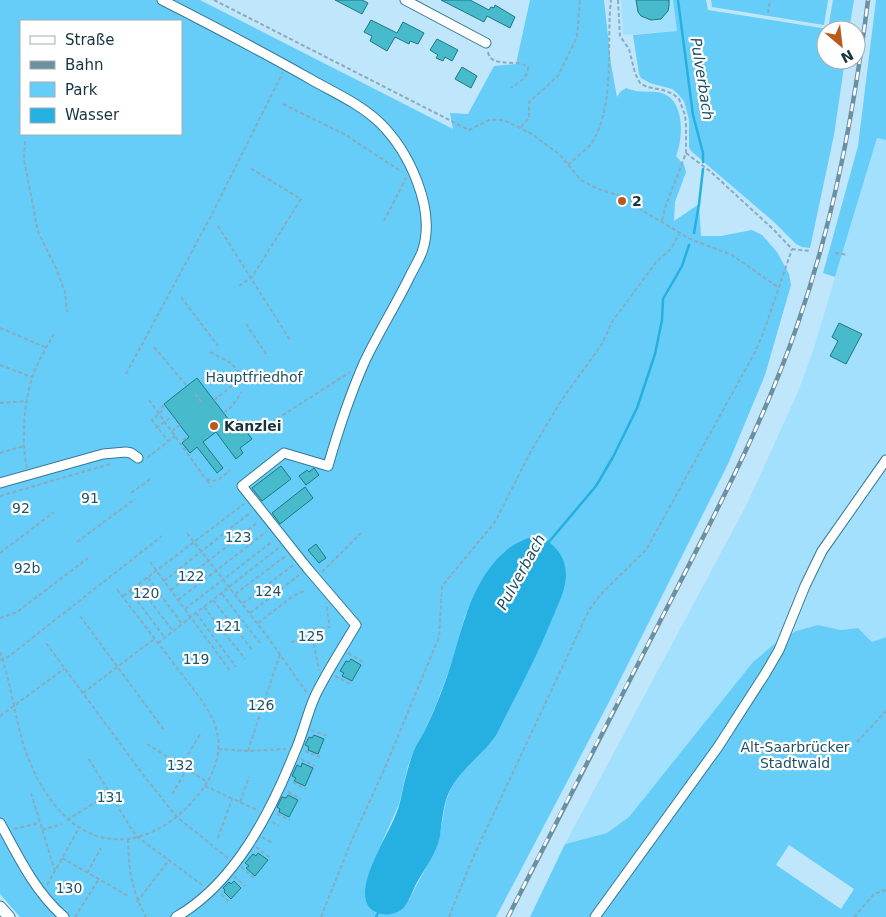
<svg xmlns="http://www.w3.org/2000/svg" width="886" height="917" viewBox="0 0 886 917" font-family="'DejaVu Sans',sans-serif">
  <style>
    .built { fill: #a3e0fd }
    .green { fill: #66cdf9; fill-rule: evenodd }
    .water { fill: #26afe1 }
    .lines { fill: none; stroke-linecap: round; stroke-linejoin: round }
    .stream { stroke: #26afe1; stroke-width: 2.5 }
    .building { fill: #47bacb; stroke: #1f7784 }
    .minor-casing { stroke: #357995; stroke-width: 11 }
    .major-casing { stroke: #357995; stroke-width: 13 }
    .path { stroke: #88abbd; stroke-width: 2; stroke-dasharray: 4 2.5; stroke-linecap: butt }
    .minor { stroke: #fff; stroke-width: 9 }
    .major { stroke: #fff; stroke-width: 11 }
    .rail-casing { stroke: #6d90a0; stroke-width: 4.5 }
    .rail { stroke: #fff; stroke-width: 2.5; stroke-dasharray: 8; stroke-linecap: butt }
    .poi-dot { fill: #ba5918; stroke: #fff; stroke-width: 2 }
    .labels { text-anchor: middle; stroke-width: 4.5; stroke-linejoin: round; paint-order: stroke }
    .poi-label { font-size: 14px; font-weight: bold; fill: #16333f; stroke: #fff; text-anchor: start }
    .park-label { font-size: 14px; fill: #205368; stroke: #fff }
    .water-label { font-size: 15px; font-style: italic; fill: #1b4f64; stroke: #fff }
  </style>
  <rect width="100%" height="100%" fill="#bfe6fa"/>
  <!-- built -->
  <path class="built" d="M621,0H673L677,31L623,35Z
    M877,138L886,140V637L872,642L858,628L841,630L818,625L796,631L773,645L753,662L629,817L607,833L565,844L747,504L798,392L813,351Z"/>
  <!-- green -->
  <path class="green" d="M0,0H200L453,129L450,113L468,114L494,66L516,64L530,0H604L611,64L617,97L620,92L626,88C637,93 646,91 657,92C685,95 684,137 676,156L684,165L686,172L675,202L674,221L699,204L701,236H721L752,230L762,235L777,252L789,274L791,285L765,375L728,464L609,702L496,917H20L0,894ZM21,21H181V134H21ZM505,551L566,573L565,585L548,629L497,734C483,755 459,769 449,793C443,807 443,823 439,838C432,860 419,879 409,900L367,883L375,858L399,804L408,766L416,746L425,730L436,705L452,662L465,616L480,583L493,564Z
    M673,0H706L708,10L828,29L833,0H854L849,30H826V60H845L834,135L810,248L802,247L796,244L774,222L691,151L689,147V120L684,101L677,93L672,89L650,83L641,78L639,74L633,35L677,31Z
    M711,0H828L824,25L712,7Z
    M876,0H886V140L877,138L835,277L823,273L858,146Z
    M818,625L841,630L858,628L872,642L886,637V917H530L565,844L607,833L629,817L753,662L773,645L796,631ZM789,845L854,889L841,909L776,865Z"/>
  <!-- water -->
  <path class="water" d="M539,536C555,544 566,557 566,575C566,588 560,600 555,612C539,653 517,693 497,734C483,755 461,768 449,792C443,805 442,821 440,836C436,855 424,869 415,886C412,893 409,900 405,906C396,917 378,917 369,907C358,893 373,862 380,847C387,833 396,818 400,802C404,784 408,765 415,748C418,741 423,735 426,728C436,707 445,684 452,661C460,635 466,608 480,583C493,560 512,539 539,536Z"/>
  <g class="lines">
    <!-- stream -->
    <path class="stream" d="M678,0L693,115L703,153V162
      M694,233L699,204L703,169
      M548,543L596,486L613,457L637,408L655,354L662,320L663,299L682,266L689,245
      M376,917L379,911"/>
  </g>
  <!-- building -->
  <path class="building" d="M335,0H362L368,3L362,14Z
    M441,0H470L489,10L491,7L494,8L495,5L515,17L510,28L487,16L484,22Z
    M636,0H669V6L668,11L661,19L651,20L641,16L638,12Z
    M371,20L397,33L403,22L424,33L418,44L410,41L409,44L395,37L387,51L370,41L372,36L364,32Z
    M437,39L458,50L452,61L445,57L443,61L436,58L438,55L430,50Z
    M462,67L477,76L471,88L455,79Z
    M839,323L862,334L846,364L830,356L838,341L832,337Z
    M197,378L232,424L237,420L252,439L240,448L243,453L236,459L216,432L203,442L223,468L217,473L197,447L190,453L182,443L189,437L164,404Z
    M281,466L291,479L262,501L252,488Z
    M314,468L319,475L306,485L299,476L307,470L309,472Z
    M305,487L313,498L280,524L272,513Z
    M316,544L326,558L319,563L308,550Z
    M351,659L361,665L352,681L342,676L344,673L340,671L346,661L349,662Z
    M314,735L324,739L318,754L308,750L309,747L305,745L309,737L312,738Z
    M302,763L313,768L305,786L294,781L296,778L292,776L297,765L301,767Z
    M288,795L298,800L289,817L279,812L280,809L277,807L282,797L286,798Z
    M258,853L268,860L255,876L246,868L249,866L245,863L253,854L256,856Z
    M234,881L241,888L231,899L224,892L225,890L223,888L229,882L231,884Z"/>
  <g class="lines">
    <defs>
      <path id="minor" d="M162,0C213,26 263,52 312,80C335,93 360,104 379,122C409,151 437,210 422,252C419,260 414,268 410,276C396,305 378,333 364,363C350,395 338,431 328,466L284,453L242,486L308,569L356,625C343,647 328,670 316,694C307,713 303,735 294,754C270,814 234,884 176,917
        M405,0L486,43
        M0,483L103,454L126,452L131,453L138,458
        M0,823C18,856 35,892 64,917
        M595,917L718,747L765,674L779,650L805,586L822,551L886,460"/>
      <path id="major" d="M0,907L9,917"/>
    </defs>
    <!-- minor casing -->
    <use href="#minor" class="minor-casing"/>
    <!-- major casing -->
    <use href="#major" class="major-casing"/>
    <!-- path -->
    <path class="path" d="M214,0L469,130L489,120H504L532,134L560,155L581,180L598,189L630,199L640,209L690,239L732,255L779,288
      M618,0L620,36L629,49L635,73L640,83L647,87L663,90L673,94L679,99L685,115L686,125V153L665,208L662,221
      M768,13L770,0
      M488,52C491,69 517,58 528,67C529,77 518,83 511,88
      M283,104L344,134L402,172
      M521,127L529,118V102L558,76L577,37L580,0
      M25,141L24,159L38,232L56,268L65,292L67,312
      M686,153L711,172L774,230L792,249L810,251
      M568,165C575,158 585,151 591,144C616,107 606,42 611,0
      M384,221L406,178
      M218,226L290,340
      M835,253L848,255
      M239,286L252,277L301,199L250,168
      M181,297L218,346
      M246,324L268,357
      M0,328L47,348
      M154,347L187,386
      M210,352L231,363L243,377
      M0,365L32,377
      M126,374L211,216L283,72
      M195,394L203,404
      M149,400L205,478C216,485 222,477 230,470
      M214,400L232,386
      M0,403L27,401
      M164,405L161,408L162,411L152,420L168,441
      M224,413L232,406L242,392
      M266,426L350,372
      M156,428L173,416
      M172,431L180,425
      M183,440L188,436
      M0,453L24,446
      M147,458L175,436
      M27,468C21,442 24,403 32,378C37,362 47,347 55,332
      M207,480L211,487
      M131,493L152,478
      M0,496L110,464
      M187,533L267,636L307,693
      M77,542L135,499
      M0,553L54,512
      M150,562L231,672
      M322,572L361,533
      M148,578L182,624
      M164,581L251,512
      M138,585L173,631
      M171,590L258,522
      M130,591L165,638
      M222,594L260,643
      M235,594L287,555
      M123,596L244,504
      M178,600L266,532
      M213,600L253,651
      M243,603L295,564
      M204,607L245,659
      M185,609L273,541
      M196,613L236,667
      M250,613L302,573
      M80,616L164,730
      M0,618L17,612L88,558
      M258,623L293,596L306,590
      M308,631L330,627L326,603
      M311,631L319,670
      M291,642L313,637
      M46,643L144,776L177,817L229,859
      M158,643L281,546
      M0,652C19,707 15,754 54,804C97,859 158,845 198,795C213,777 222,755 217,732C214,719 207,708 200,698L116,588
      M348,653L365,663
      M0,660L8,657L162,536
      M335,676L352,685
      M83,693L154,639
      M0,716L64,669
      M311,730L328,736
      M857,742L886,711
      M147,744L207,782
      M218,749L248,751L286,749
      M248,751L280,654
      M305,751L320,757
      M89,759L132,830L139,838L202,885
      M301,759L315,766
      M181,766L201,733
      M293,782L306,789
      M205,786L259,811
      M288,792L301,799
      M31,793L55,871
      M172,794L187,769
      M240,802L249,777
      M277,814L290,820
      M67,820L109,794
      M272,822L279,826
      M14,829L39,823
      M42,830L62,824
      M262,837L272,843
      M218,838L232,799
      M128,839C129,870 131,890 146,917
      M256,847L272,859
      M62,858L128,896
      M241,867L255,879
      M87,873L101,848
      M234,876L245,886
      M47,885L79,828
      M221,894L230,903
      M137,902L169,860
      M75,917L99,879
      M321,917L351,842L384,770L439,637L442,586L495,522L531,451L561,401L602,344L612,322L656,262L671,249L680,232
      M449,917L471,862L589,610L601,594L646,550L755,352L764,331L792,249
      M854,917L874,894L886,890"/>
    <!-- minor -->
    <use href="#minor" class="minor"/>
    <!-- major -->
    <use href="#major" class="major"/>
    <defs>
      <path id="rail" d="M508,917C561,812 615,707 670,602C716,512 764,422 797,326C834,220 854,111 868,0"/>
    </defs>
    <!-- rail casing -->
    <use href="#rail" class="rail-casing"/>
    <!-- rail -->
    <use href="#rail" class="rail"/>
  </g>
  <!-- markers -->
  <g class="poi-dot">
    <circle cx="622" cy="201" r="5"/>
    <circle cx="214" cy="426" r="5"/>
  </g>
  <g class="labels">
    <!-- poi labels -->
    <g class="poi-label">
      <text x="632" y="206">2</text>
      <text x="224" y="431">Kanzlei</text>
    </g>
    <!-- park labels -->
    <g class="park-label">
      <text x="254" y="382">Hauptfriedhof</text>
      <text x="90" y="503">91</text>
      <text x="21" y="513">92</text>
      <text x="238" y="542">123</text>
      <text x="27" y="573">92b</text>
      <text x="191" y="581">122</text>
      <text x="268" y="596">124</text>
      <text x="146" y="598">120</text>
      <text x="228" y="631">121</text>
      <text x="311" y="641">125</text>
      <text x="196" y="664">119</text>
      <text x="261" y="710">126</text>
      <text x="795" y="752">Alt-Saarbrücker<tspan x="795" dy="16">Stadtwald</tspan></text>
      <text x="180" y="770">132</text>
      <text x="110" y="802">131</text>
      <text x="69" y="893">130</text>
    </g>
    <!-- water labels -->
    <g class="water-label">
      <text transform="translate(702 79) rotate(81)" y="5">Pulverbach</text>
      <text transform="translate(521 572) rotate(-61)" y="5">Pulverbach</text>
    </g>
  </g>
  <!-- legend -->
  <rect x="20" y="20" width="162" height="115" fill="#ffffff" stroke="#a2adb2"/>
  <rect x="30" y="36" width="25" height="8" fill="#ffffff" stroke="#a2adb2"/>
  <text x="65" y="45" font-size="15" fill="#16333f">Straße</text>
  <rect x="30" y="61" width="25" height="8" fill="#6d90a0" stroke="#a2adb2"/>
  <text x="65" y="70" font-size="15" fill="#16333f">Bahn</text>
  <rect x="30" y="82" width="25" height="15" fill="#66cdf9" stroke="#a2adb2"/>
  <text x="65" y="95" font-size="15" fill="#16333f">Park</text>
  <rect x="30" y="108" width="25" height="15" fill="#26afe1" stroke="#a2adb2"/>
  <text x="65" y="120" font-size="15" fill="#16333f">Wasser</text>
  <!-- north arrow -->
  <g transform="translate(841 45) rotate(152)"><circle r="24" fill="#ffffff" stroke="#a2adb2"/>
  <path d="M0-4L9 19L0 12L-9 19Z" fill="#ba5918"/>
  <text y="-8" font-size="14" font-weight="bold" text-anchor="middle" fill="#16333f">N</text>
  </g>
</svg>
